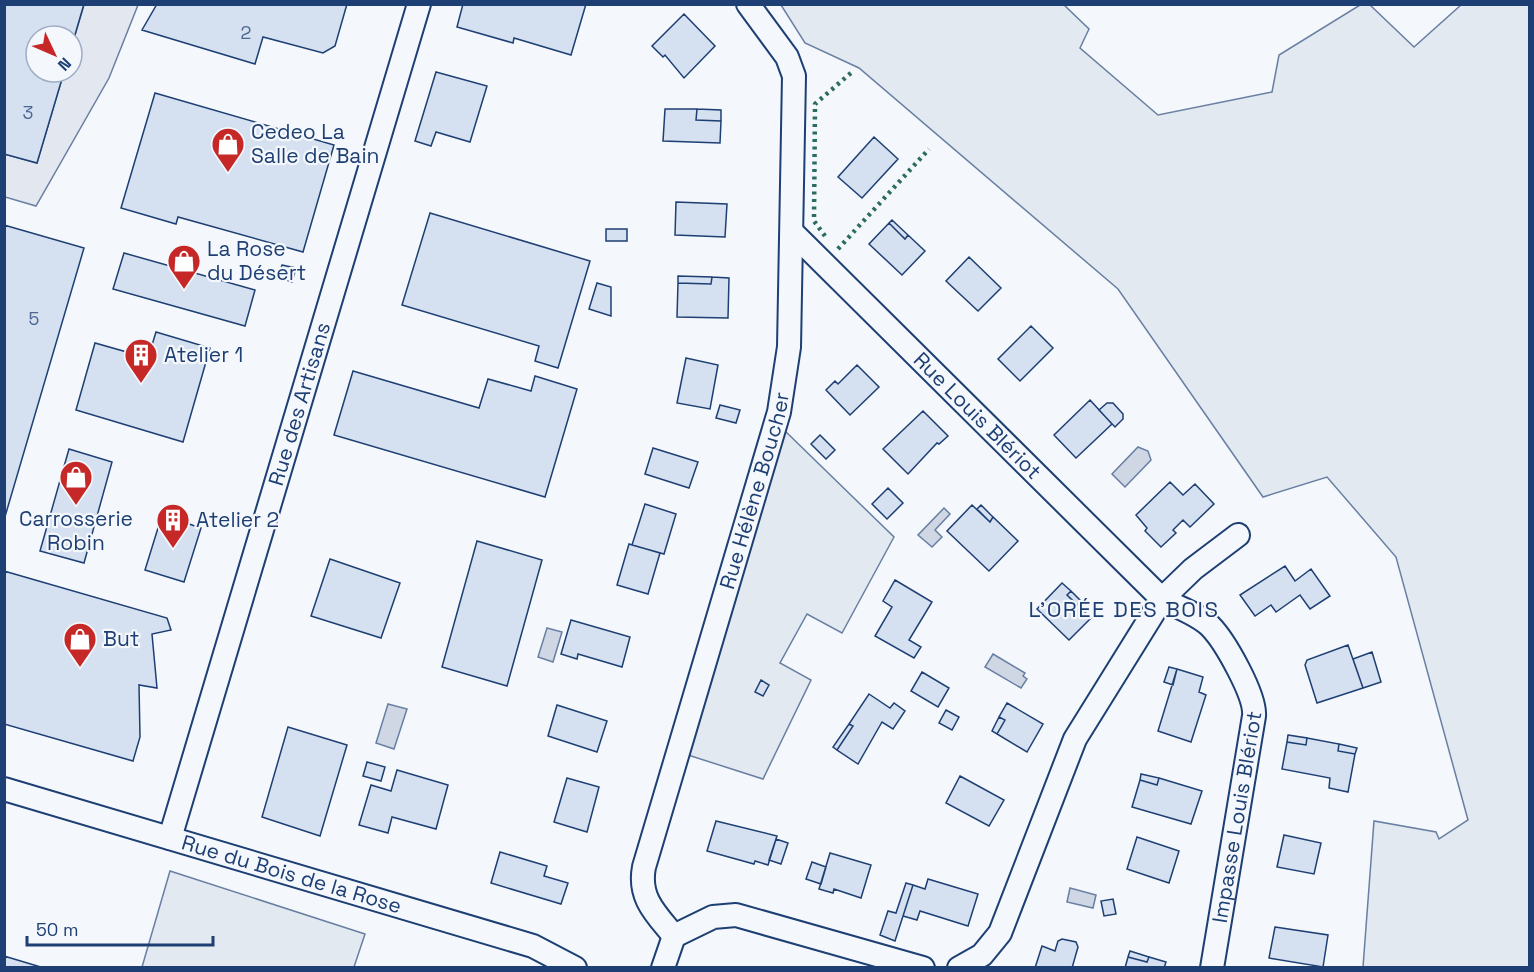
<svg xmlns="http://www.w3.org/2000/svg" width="1534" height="972" viewBox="0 0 1534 972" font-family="'Space Grotesk',sans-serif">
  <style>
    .green { fill: #e3e9f0; stroke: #687fa3; stroke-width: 1.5 }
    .parking { fill: #e3e8f0; stroke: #687fa3; stroke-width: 1.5 }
    .water { fill: #cfd7e4; stroke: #687fa3; stroke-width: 1.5 }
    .building { fill: #d5e0f0; stroke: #1d3f73; stroke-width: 1.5 }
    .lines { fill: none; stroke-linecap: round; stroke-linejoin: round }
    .street-casing { stroke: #1d3f73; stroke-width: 26 }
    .street { stroke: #f4f7fb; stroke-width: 22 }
    .hedge { stroke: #2c6c60; stroke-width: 4.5; stroke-dasharray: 3 4.5; stroke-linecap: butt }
    .labels { text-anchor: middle; stroke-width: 4.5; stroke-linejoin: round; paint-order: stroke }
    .number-label { font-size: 18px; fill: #4b6792 }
    .poi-label { font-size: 21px; fill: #1d3f73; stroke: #f4f7fb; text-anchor: start }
    .street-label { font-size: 21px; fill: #1d3f73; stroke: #f4f7fb }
    .neighbourhood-label { font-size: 22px; letter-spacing: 1.5px; fill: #1d3f73; stroke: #f4f7fb }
  </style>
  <rect width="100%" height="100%" fill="#f4f7fb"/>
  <!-- green -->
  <path class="green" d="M781,5H1064L1089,29L1080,48L1158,115L1272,92L1279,55L1360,5H1370L1414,47L1461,5H1529V967H1363L1374,821L1436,832L1439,839L1468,820L1396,557L1327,477L1263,497L1118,289L859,68L805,43Z
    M783,429L894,537L842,633L807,614L780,663L811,680L763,779L688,755Z
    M170,871L365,934L354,967H142Z"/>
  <!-- parking -->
  <path class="parking" d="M84,5H138L109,78L36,206L5,197L4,154L37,163L64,72H72V45Z"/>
  <!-- water -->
  <path class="water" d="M1138,447L1148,451L1151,460L1125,487L1112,474Z
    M944,508L950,514L935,530L942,537L932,547L918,535Z
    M547,628L562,632L553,662L538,657Z
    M993,654L1025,673L1023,676L1027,679L1021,688L985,667Z
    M388,704L407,709L394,749L376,743Z
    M1070,888L1096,895L1093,908L1067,902Z"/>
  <!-- building -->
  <path class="building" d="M4,4H84L72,45V36H36V72H64L37,163L4,154Z
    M157,4H347L335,46L323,53L263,37L255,64L142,30Z
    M463,4H586L571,55L514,38L513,43L457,27Z
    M684,14L715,46L684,78L665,55L663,57L652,46Z
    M436,72L487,86L470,142L436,132L431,146L415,141Z
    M155,93L334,145L303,252L178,217L176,224L121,208Z
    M665,109H697L696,120L721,121L720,143L663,141Z
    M697,109L721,110V121L696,120Z
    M874,137L898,159L862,198L838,177Z
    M676,202L727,204L725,237L675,235Z
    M430,213L590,261L558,368L535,361L539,346L402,305Z
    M892,220L908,235L905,239L889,223Z
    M889,223L905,239L908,235L925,251L902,275L869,244Z
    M4,225L84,248L4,520Z
    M606,229H627V241H606Z
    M124,253L255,290L245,326L113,289Z
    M969,257L1001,288L978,311L946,281Z
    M282,265L296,268L292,282L278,277Z
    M678,276L712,277L711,284L678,283Z
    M712,277L729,278L728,318L677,317L678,283L711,284Z
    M597,283L611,287V316L589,309Z
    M1031,326L1053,348L1020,381L998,359Z
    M156,332L210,348L183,442L76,410L95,343L148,358Z
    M686,358L718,365L710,409L677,403Z
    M857,365L879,387L850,415L826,390L835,381L838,384Z
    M353,371L479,408L488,379L531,391L535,376L577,389L545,497L334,435Z
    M1090,400L1112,424L1076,458L1054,435Z
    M1107,403H1113L1123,414V419L1115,427L1099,410Z
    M720,405L740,410L736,423L716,418Z
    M923,411L948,436L939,444L937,443L908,474L883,449Z
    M820,435L835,450L826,459L811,444Z
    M653,448L698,462L689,488L645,474Z
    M69,449L112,462L84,563L40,551Z
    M1170,482L1183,495L1195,484L1214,504L1190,527L1183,520L1173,530L1176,533L1161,547L1145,531L1147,528L1136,515Z
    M888,488L903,503L887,519L872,504Z
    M645,504L676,514L664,554L632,545Z
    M972,505L990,522L993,517L1018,541L989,571L947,531Z
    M981,505L993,517L990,522L977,509Z
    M162,515L201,528L184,582L145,570Z
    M477,541L542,560L507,686L442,667Z
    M629,544L660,553L648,594L617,585Z
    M330,559L400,583L381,638L311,616Z
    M1285,566L1295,581L1311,569L1330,596L1310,609L1300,595L1276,612L1271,605L1255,616L1240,595Z
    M4,571L167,618L171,630L152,634L157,688L139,685L140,737L133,761L4,724Z
    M895,580L932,602L909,640L921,647L914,658L875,636L892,607L883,601Z
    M1062,583L1071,591L1067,595L1091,618L1069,640L1037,609Z
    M1071,591L1081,601L1077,605L1067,595Z
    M571,620L630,637L622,667L578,654L577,659L561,654Z
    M1348,645L1363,688L1317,703L1305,665L1307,660Z
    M1372,652L1381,682L1363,688L1353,659Z
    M1169,667L1177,669L1173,685L1164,682Z
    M1177,669L1203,677L1199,692L1206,695L1191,742L1158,731Z
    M922,672L949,688L938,707L911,691Z
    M761,680L769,685L763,696L755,692Z
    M869,694L890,708L894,703L905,711L893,729L882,722L858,764L837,750L853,726L849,724Z
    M1007,703L1043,724L1027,752L997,734L1005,720L999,717Z
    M557,705L607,721L597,752L548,736Z
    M946,710L959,717L952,730L939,723Z
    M999,717L1005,720L997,734L992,731Z
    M849,724L853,726L837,750L833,747Z
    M288,727L347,745L320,836L262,817Z
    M1288,735L1307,738L1306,745L1287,742Z
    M1307,738L1339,744L1338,751L1355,754L1348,792L1329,788L1330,778L1282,769L1287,742L1306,745Z
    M1339,744L1357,748L1355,754L1338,751Z
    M367,762L385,767L381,781L363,776Z
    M397,770L448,785L436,829L392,817L388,833L359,825L371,785L391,791Z
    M1141,774L1159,778L1157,785L1140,780Z
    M960,776L1004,800L989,826L946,803Z
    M567,778L599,787L587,832L554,822Z
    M1159,778L1202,791L1191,824L1132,807L1140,780L1157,785Z
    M716,821L777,836L768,865L755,861L754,864L707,851Z
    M1284,835L1321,843L1314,874L1277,867Z
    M1137,837L1179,851L1169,883L1127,869Z
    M776,839L788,843L781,864L769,860Z
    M500,852L547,866L544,876L568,883L561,904L491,883Z
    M830,853L871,865L861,898L834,889L833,893L819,889Z
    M812,862L826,867L821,884L806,879Z
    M928,879L978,894L968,926L920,911L917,920L903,916L913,885L925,889Z
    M906,883L913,885L895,941L880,935L888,911L896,913Z
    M1113,899L1116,914L1104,916L1101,901Z
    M1275,927L1328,935L1323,967L1269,958Z
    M1062,939L1076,942L1078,947L1072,968H1035L1042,946L1055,951L1058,941Z
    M1130,951L1149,957L1147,962L1128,957Z
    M4,956L44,968H4Z
    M1128,957L1147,962L1149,957L1166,962L1164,968H1125Z"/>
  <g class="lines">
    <defs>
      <g id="street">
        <path id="s1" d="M792,232L1162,599L1075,739L1000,933L982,955L959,968"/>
        <path id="s2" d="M4,789L533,946L575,968"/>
        <path id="s3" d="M170,838L419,4"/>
        <path id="s4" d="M674,936C656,914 638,898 644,867L779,412L789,347L794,76L787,57L748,4"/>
        <path d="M674,936L713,917L736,915L923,968"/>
        <path d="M663,968L674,936"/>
        <path id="s5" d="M1212,968L1254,716C1256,696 1225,641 1210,626C1198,614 1177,607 1162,599L1193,569L1238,535"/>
      </g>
    </defs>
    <!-- street casing -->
    <use href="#street" class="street-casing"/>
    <!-- street -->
    <use href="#street" class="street"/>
    <!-- hedge -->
    <path class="hedge" d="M825,236L814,221L815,104L852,72
      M838,249L929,149"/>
  </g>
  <!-- icons -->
  <defs>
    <symbol id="shop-pin" viewBox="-11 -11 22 30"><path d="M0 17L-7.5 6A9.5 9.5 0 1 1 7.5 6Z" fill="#c62828" stroke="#f4f7fb"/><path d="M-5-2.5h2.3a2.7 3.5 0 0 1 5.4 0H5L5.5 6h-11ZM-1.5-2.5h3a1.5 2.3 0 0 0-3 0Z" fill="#fff"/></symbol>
    <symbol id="building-pin" viewBox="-11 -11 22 30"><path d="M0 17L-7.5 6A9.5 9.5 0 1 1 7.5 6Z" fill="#c62828" stroke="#f4f7fb"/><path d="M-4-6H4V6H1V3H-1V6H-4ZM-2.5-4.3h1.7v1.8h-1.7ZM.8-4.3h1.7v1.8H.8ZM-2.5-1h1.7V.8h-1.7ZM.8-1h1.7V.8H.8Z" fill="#fff"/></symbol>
  </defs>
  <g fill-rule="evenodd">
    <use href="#shop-pin" x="209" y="125" width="38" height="52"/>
    <use href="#shop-pin" x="165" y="242" width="38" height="52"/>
    <use href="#building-pin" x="122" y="336" width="38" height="52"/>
    <use href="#shop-pin" x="57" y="458" width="38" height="52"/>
    <use href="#building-pin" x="154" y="501" width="38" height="52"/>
    <use href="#shop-pin" x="61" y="620" width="38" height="52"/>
  </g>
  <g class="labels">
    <!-- number labels -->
    <g class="number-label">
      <text x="246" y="39">2</text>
      <text x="28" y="119">3</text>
      <text x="34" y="325">5</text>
    </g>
    <!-- poi labels -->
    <g class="poi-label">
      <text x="251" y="139">Cedeo La<tspan x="251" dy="24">Salle de Bain</tspan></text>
      <text x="207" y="256">La Rose<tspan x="207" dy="24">du Désert</tspan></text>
      <text x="164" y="362">Atelier 1</text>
      <text x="76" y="526" text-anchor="middle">Carrosserie<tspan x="76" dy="24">Robin</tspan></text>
      <text x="196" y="527">Atelier 2</text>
      <text x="103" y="646">But</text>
    </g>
    <!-- street labels -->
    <g class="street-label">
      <text dy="7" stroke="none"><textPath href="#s3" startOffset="453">Rue des Artisans</textPath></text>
      <text dy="7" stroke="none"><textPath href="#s1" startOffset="261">Rue Louis Blériot</textPath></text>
      <text dy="7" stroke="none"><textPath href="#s4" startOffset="471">Rue Hélène Boucher</textPath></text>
      <text dy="7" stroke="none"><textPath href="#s5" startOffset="153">Impasse Louis Blériot</textPath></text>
      <text dy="7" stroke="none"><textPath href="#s2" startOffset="300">Rue du Bois de la Rose</textPath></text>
    </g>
    <!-- neighbourhood labels -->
    <g class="neighbourhood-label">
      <text x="1124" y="617">L'ORÉE DES BOIS</text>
    </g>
  </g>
  <!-- border -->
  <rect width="1534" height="972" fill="none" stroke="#1d3f73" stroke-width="12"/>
  <!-- north arrow -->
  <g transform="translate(54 54) rotate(134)"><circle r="28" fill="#f4f7fb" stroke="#9eadc5" stroke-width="1.5"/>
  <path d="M0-4.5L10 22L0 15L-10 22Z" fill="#c62828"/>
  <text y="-9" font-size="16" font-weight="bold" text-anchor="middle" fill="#1d3f73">N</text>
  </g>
  <!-- scale -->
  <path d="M27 936v9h186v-9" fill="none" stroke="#1d3f73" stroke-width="3"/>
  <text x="36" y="936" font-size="18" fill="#1d3f73" stroke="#f4f7fb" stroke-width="4.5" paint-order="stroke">50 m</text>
</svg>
